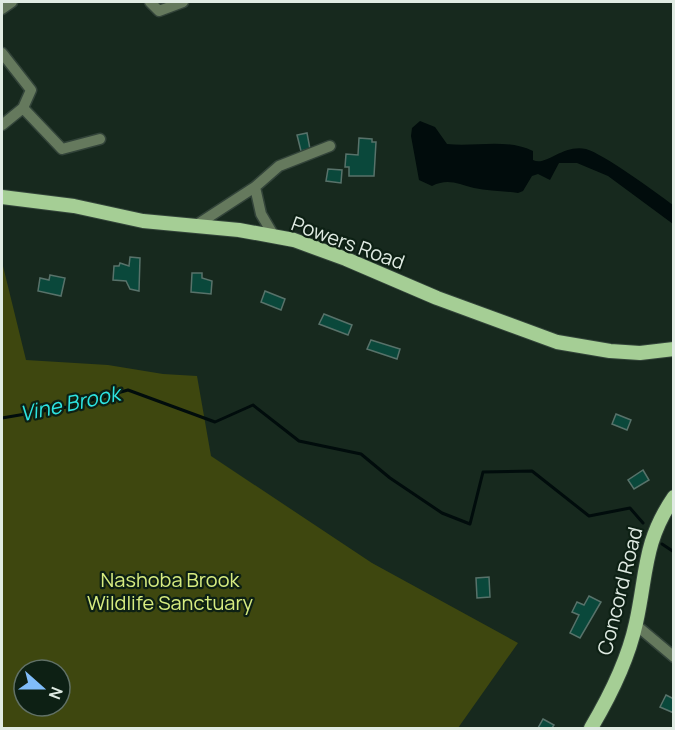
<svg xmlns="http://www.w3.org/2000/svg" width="675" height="730" viewBox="0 0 675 730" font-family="Manrope,sans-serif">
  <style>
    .green { fill: #3e470f; fill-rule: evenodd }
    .water { fill: #010c0c }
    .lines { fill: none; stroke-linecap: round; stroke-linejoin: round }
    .stream { stroke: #010c0c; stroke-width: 3 }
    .building { fill: #0a483b; stroke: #58726a; stroke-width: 1.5 }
    .minor-casing { stroke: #33443a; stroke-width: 13 }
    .major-casing { stroke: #33443a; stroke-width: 16 }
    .minor { stroke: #65795d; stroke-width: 10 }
    .major { stroke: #a5ce95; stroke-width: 14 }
    .labels { text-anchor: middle; stroke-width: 4.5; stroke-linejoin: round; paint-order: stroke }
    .street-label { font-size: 20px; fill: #e0ebe3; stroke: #0d2014 }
    .park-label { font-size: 20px; fill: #d7ec80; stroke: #0d2014 }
    .water-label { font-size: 21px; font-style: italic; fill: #2de4e1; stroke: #0d2014 }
  </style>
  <rect width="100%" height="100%" fill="#17291e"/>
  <!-- green -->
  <path class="green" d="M2,262L26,360L108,365L163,374L197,376L211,456L372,563L518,643L458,728H2ZM24,670H60V706H24Z"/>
  <!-- water -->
  <path class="water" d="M420,121L435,127L447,144C477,147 505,138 533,151V160C546,167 562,144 586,149C602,153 657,193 673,205V224L608,176L577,163H559L550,180L538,174L532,176L523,191L518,193C504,191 488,191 474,188C458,184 448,178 432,186L419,180L411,136L412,128Z"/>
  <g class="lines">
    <!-- stream -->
    <path class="stream" d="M2,418L67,407L128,390L215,422L253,405L299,441L361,454L390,478L442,513L470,524L483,472L532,471L589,516L630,508L643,523
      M662,544L674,552"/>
  </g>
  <!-- building -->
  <path class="building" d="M307,133L310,149L301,151L297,135Z
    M359,138L372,139V142H376L374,176H349V167H345L346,154L358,155Z
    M328,169L342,170L341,183L326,181Z
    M130,257L140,258L139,291L130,289L126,281L113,280L114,266H119L120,263L129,266Z
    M192,273H202V278L212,281L211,294L191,292Z
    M50,275L65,278L61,296L38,291L40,278L49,280Z
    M265,291L285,299L281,310L261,302Z
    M324,314L352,325L348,335L319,324Z
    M371,340L400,349L397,359L367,349Z
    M616,414L631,420L627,430L612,424Z
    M643,470L649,480L634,489L628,480Z
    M489,577L490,597L477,598L476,578Z
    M589,596L601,602L580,638L570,633L579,615L572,612L577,602L584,605Z
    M666,695L674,699V713L660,707Z
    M543,719L554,725L552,728H538Z"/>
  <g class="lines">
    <defs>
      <path id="minor" d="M150,2L159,11L183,2
        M2,9L12,2
        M2,53L31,90L23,108
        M2,125L23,108L62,149L100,139
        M255,187L279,166L330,146
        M195,226L255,187L261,214L274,236
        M636,625L674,657"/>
      <path id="major" d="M2,197L74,206L143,221L239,230L294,240L346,259L437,298L557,342L610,351L640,353L674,349
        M591,728C610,696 628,660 636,623C647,574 643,542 674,497"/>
    </defs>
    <!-- minor casing -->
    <use href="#minor" class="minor-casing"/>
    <!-- major casing -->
    <use href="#major" class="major-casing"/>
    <!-- minor -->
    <use href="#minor" class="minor"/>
    <!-- major -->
    <use href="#major" class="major"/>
  </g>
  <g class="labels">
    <!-- street labels -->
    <g class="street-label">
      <text transform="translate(348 243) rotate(20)" y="7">Powers Road</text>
      <text transform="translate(620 591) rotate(-76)" y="7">Concord Road</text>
    </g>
    <!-- park labels -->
    <g class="park-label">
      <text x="170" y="587">Nashoba Brook<tspan x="170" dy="23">Wildlife Sanctuary</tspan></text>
    </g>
    <!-- water labels -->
    <g class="water-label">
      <text transform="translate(70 404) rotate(-12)" y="7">Vine Brook</text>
    </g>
  </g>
  <!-- border -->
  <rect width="675" height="730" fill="none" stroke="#e0ebe3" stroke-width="6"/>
  <!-- north arrow -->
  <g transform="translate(42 688) rotate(111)"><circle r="28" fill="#0d2014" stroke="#617167" stroke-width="1.5"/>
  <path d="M0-4.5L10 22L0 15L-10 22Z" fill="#80bdfa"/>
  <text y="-9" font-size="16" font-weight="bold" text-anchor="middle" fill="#e0ebe3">N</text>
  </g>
</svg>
